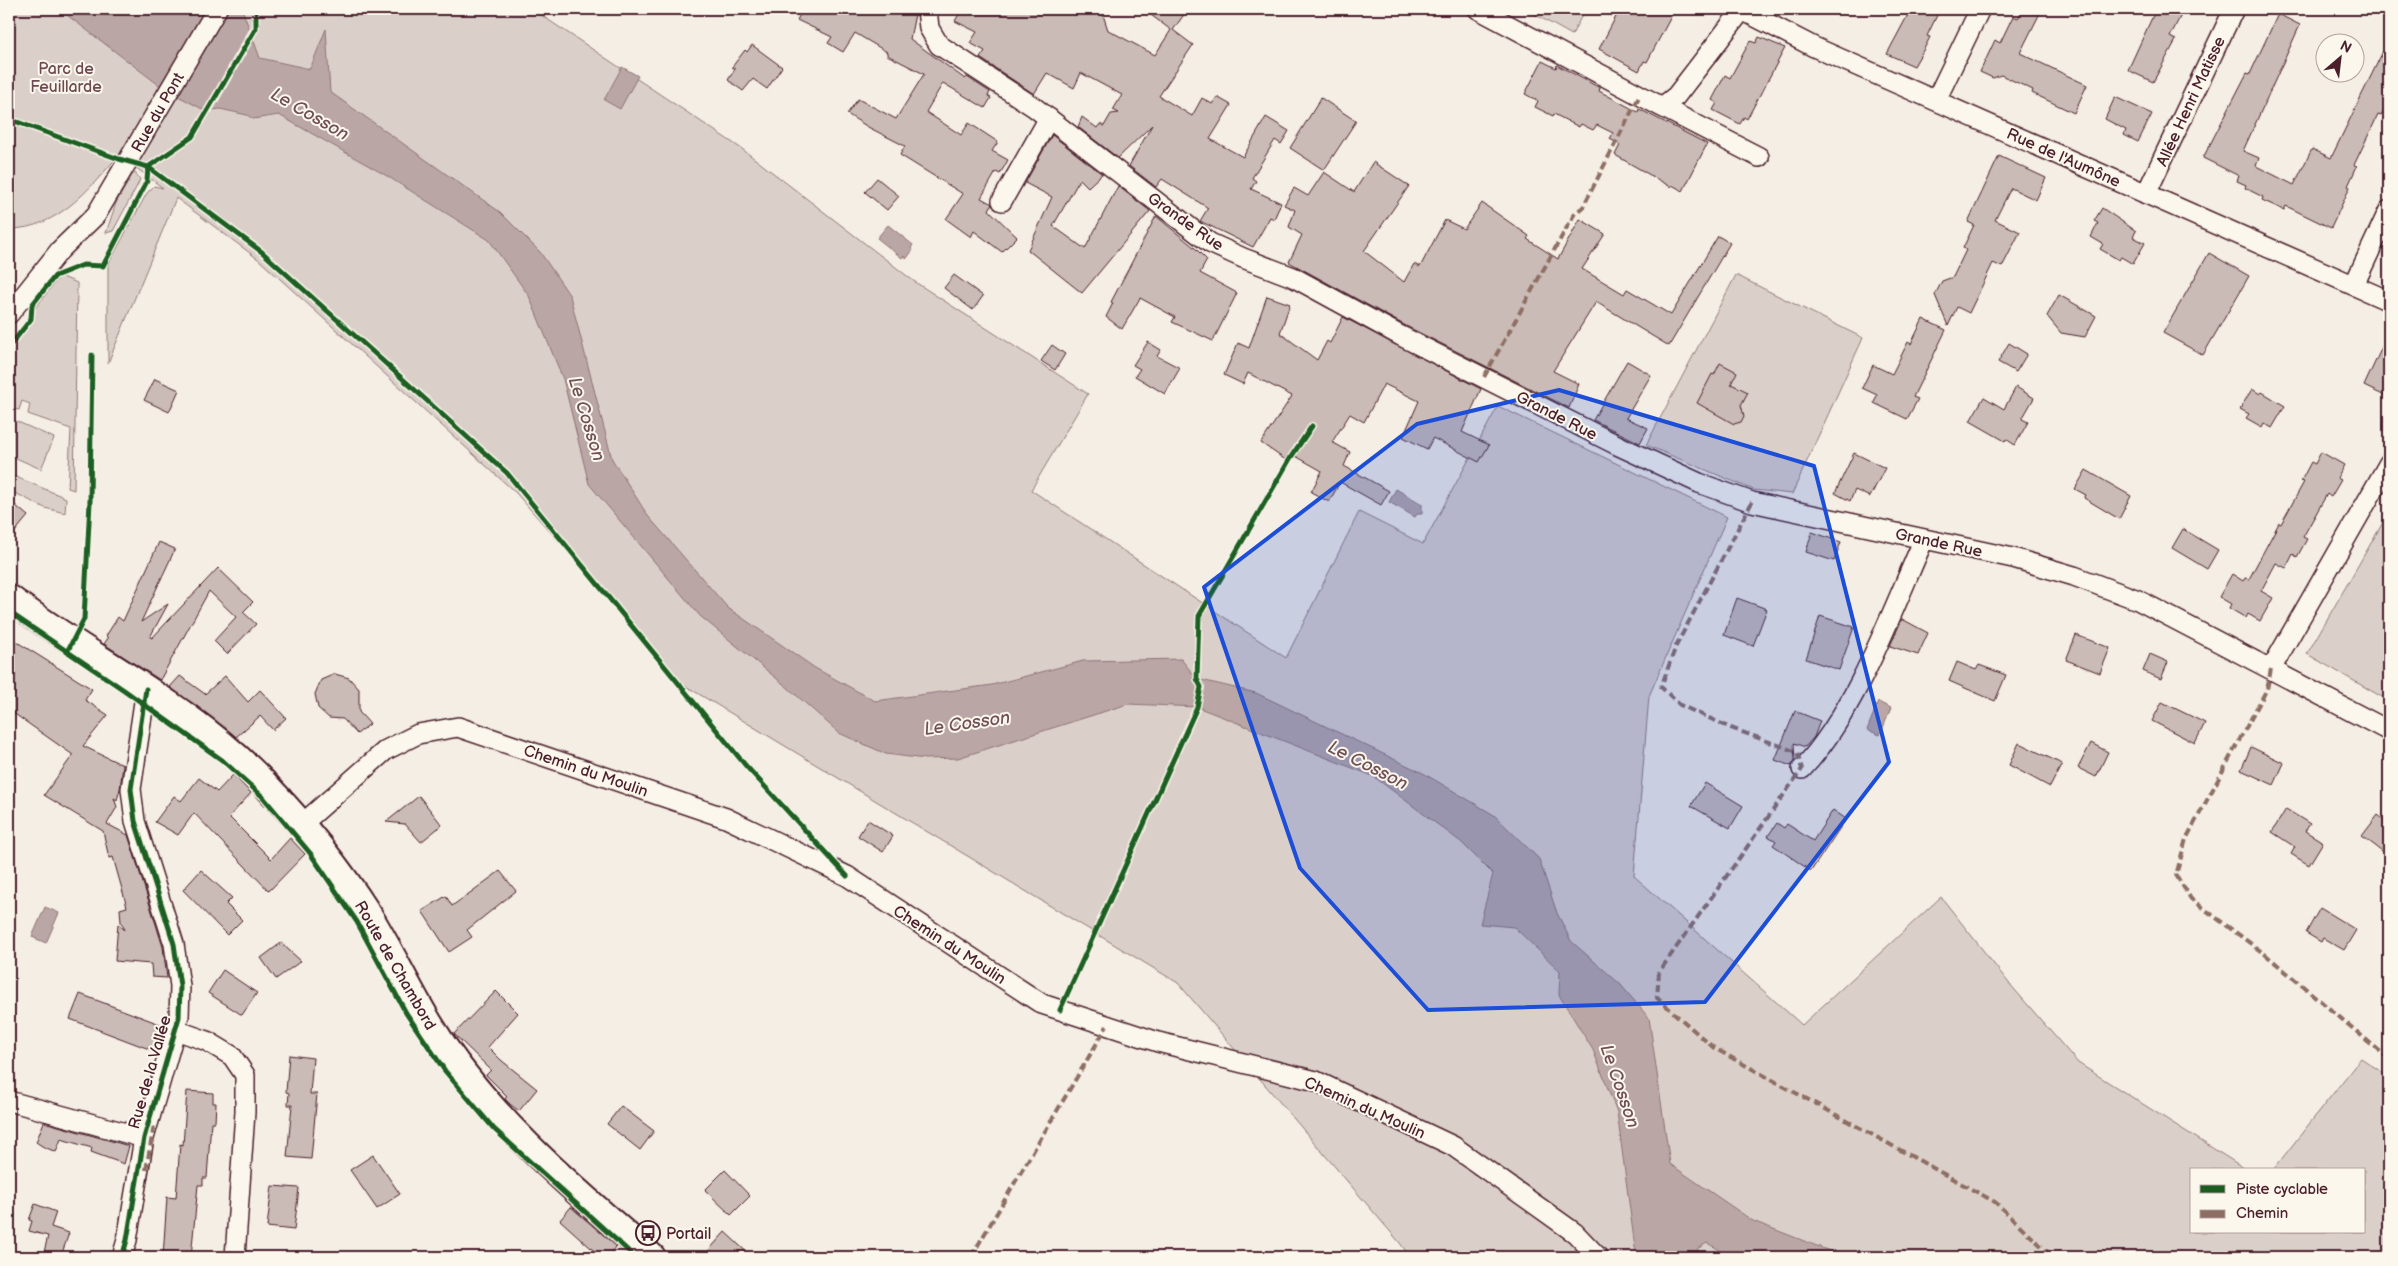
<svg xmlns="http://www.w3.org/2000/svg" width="2398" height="1266" viewBox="0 0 2398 1266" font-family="'Balsamiq Sans',sans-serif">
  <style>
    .green { fill: #dbd0c9; stroke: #92787a }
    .water { fill: #baa7a5; stroke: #8d7174 }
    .pier { fill: #f4eee4 }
    .building { fill: #cabbb6; stroke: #4a1f2b }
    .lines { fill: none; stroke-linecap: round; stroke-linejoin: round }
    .minor-casing { stroke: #4a1f2b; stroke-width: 22 }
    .secondary-casing { stroke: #4a1f2b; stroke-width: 30 }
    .minor { stroke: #fbf7ec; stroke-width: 19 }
    .secondary { stroke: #fbf7ec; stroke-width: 26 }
    .quiet { stroke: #8d6e63; stroke-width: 4; stroke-dasharray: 8 4; stroke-linecap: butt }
    .cycleway-casing { stroke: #fbf7ec; stroke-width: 8 }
    .cycleway { stroke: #1b5e20; stroke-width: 5 }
    .marked { fill: #1d4ed8; fill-opacity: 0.2; stroke: #1d4ed8; stroke-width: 4; stroke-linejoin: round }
    .labels { text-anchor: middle; stroke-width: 4; stroke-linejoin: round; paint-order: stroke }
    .park-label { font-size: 16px; fill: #6e4b52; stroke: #fbf7ec }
    .street-label { font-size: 16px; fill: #4a1f2b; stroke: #fbf7ec }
    .poi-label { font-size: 16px; fill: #4a1f2b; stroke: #fbf7ec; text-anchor: start }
    .water-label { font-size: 18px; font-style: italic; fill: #714f56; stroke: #fbf7ec }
  </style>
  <rect width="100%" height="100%" fill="#f4eee4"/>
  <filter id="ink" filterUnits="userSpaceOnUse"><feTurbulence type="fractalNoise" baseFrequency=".02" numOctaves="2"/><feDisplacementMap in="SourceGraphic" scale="10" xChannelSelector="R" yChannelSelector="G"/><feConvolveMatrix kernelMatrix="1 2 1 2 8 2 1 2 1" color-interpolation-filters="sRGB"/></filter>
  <g filter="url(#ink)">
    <!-- green -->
    <path class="green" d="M9,9H532L742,149L915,282L1088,394L1031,490L1286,658L1359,512L1423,544L1498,406L1727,517L1649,696L1634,876L1802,1025L1941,897L2008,982L2078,1063L2247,1170H2192V1232H2364V1170H2273L2361,1058L2389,1077V1257H1410L1400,1243L1178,983L684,685L516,493L258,259L176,198L108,363V265L147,193L154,186L163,188L119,155C89,189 58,229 9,229Z
      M1525,9H1585L1572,35Z
      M135,173L140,179L138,184L113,231L106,233L116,203L132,175Z
      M1736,275L1863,338L1792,494L1754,490L1646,445Z
      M60,276L77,283L74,490L68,488L71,429L28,414L30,404L22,401L19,410L9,408V342Z
      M9,418L54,438L41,469L9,455Z
      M9,474L66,498L65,513L45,508L9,490Z
      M2389,512V701L2307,654Z"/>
    <!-- water -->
    <path class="water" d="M59,9H242L260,58L310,69L326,29L330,92L500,212L540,252L570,296L612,459L648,516L728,608L815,668L875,701L992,685L1083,661L1181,659L1197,679L1256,693L1423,773L1494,815L1539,859L1557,913L1571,941L1620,984L1649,1018L1670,1164L1753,1221L1845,1257H1733L1707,1243L1697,1249L1702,1257H1641L1635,1248L1617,1112L1593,1050L1559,995L1560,971L1514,927L1480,924L1493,874L1461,842L1373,776L1197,707L1128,704L958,758L925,759L886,754L839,733L787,687L700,616L589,484L563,379L529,296L489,240L387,176L279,115L253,119L247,115L220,109L206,111L163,88Z
      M622,67L638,76L620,109L604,100Z
      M888,225L913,245L911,248L913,250L907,258L904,256L902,258L877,238Z
      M1396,489L1422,504V514H1417L1415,517L1389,502Z
      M1878,702L1891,708L1880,735L1867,730Z
      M45,907L59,913L46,943L32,937Z"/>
    <!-- pier -->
    <path class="pier" d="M251,26L255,38L212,113H205L202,112Z"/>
    <!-- building -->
    <path class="building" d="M803,9H916L910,39L965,79L967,77L990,92L988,96L991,98L985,108L943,83L926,112L961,135L969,123L998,142L992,151L1008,160L1000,174L996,172L981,198L992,204L989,210L1017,237L1002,252L974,231L971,237L946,219L963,194L900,155L905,146L868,127L847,114L858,99L896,119L924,74L887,55V52L855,33L843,52L828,43L832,37L797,20Z
      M962,9H1101L1108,30L1155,55L1171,30L1143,9H1188L1173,30L1193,45L1159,96L1192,116L1202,98L1212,104L1217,97L1231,105L1210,139L1243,157L1266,117L1289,131L1281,144L1275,140L1252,178L1256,181L1251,189L1281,203L1274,219L1270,217L1253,247L1200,221L1208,208L1162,179L1156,187L1129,166L1152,125L1118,158L1078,127L1082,117L1097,128L1100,124L1104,126L1111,114L1119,113L1113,110L1122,95L1081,73L1074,88L1047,73L1034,94L980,58L985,51L970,43L977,32L955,21Z
      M1620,9H1675L1647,62L1644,61L1639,71L1599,49Z
      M1911,9H1940L1927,36L1930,37L1925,47L1914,66L1887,54Z
      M2023,9H2042L2020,53L2087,85L2074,113L2032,93L2033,90L2001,75L1993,78L1980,72L1995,40L2000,43L2013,16L2018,18Z
      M2156,9H2184L2170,37L2176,40L2153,82L2128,70Z
      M2278,14L2300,25L2243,151L2259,158L2256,166L2294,185L2312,149L2331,158L2389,39V98L2381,116L2378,115L2354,165L2357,166L2348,186L2350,187L2331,228L2286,206L2284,210L2262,200L2263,197L2245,188L2246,185L2237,181L2239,176L2203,158L2247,73L2250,74Z
      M1759,37L1785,48L1747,119L1744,117L1740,124L1713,110L1717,103L1712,100L1725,75L1730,78L1750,41L1756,43Z
      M752,45L782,67L767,89L753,79L743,91L728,80L735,69L732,67L745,50L747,52Z
      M1542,61L1556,68L1557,65L1600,88L1599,91L1638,112L1639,109L1707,144L1683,191L1672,185L1671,187L1615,155L1620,145L1610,139L1613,133L1597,125L1593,130L1581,124L1579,127L1554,114L1553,116L1535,107L1538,101L1525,94Z
      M2115,97L2152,114L2138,142L2124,135L2126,130L2105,119Z
      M1321,98L1356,121L1324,170L1290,148Z
      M1052,135L1102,174L1088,187L1080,179L1053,226L1085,249L1118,186L1150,211L1082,293L1028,250L1052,197L1025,183Z
      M1999,156L2046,178L2036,200L2011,188L1995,220L2020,232L2002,267L1993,263L1969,313L1957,307L1948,326L1935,295L1942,281L1953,277L1966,250L1963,248L1974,225L1968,222Z
      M1373,162L1409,186L1364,251L1404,282L1414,264L1420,267L1445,220L1464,229L1482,203L1529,236L1527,239L1558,259L1580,219L1605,234L1582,269L1624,294L1627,289L1671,315L1718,236L1730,243L1669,346L1596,302L1553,371L1579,384L1569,408L1406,326L1289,262L1302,235L1289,227L1295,210L1284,205L1294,188L1308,196L1324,172L1354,192Z
      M877,178L899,196L887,210L865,192Z
      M2102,208L2136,231L2133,237L2145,243L2133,264L2121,257L2119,260L2100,249L2103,244L2091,237L2098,223L2094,221Z
      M1156,216L1195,248L1207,260L1200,273L1237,293L1213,341L1172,322L1175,317L1140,298L1122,329L1106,317L1113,303L1111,302Z
      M2209,253L2249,276L2203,355L2163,333Z
      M954,275L983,296L973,310L944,288Z
      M2059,295L2096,316L2085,337L2061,333L2047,316Z
      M1267,296L1290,304L1280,333L1317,360L1327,341L1330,343L1343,317L1481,389L1462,432L1489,445L1479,462L1433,438L1427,449L1403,437L1419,401L1384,384L1364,422L1350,414L1332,442L1350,452L1344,466L1389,491L1381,505L1340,482L1329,502L1311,492L1322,471L1292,454L1287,461L1261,443L1292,396L1248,373L1243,384L1224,375L1238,343L1249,348Z
      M1923,319L1946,330L1913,397L1918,399L1907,419L1874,403L1877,395L1862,388L1873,365L1892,374L1908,342L1911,344Z
      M2389,332V387L2385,396L2364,386Z
      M1148,342L1161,350L1157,356L1180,368L1165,394L1135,376L1140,369L1133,365Z
      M2009,343L2027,354L2016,372L1998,362Z
      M1052,345L1065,354L1055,370L1041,361Z
      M1627,361L1651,375L1626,418L1648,428L1640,443L1593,420Z
      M1720,363L1737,372L1731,384L1748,392L1741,405L1744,416L1741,422L1734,424L1697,403L1712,374L1714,375Z
      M155,379L179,390L169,412L144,400Z
      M2016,387L2034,398L2022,419L2028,422L2015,445L2006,439L2005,441L1970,421L1984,397L2004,409Z
      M2252,389L2260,394L2262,392L2285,406L2272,428L2264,423L2262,427L2246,418L2249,414L2240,409Z
      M2321,452L2344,465L2337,478L2341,480L2331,497L2327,494L2303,537L2307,539L2297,557L2293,554L2286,568L2276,563L2261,591L2273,598L2260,621L2248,614L2246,618L2229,608L2231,604L2219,597L2232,574L2243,581L2245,578L2249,579L2279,523L2281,524L2304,482L2301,481L2311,462L2315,464Z
      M1854,453L1885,468L1870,497L1855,490L1850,501L1835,493Z
      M2086,470L2131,496L2119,519L2084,498L2086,495L2075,489Z
      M9,500L28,516L9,539Z
      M2183,529L2218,550L2207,569L2172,548Z
      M1812,532L1841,542L1834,561L1806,552Z
      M159,542L175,549L141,622L168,604L150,637L152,638L218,568L253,602L243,612L256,624L227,654L214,641L236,617L209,591L160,680L104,644L108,638L106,636L118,617L123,621Z
      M1737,598L1767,609L1753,646L1724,635Z
      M1820,616L1854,627L1839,670L1806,659Z
      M1902,619L1928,633L1918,655L1890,646Z
      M2076,635L2110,648L2100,673L2066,660Z
      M9,637L92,689L85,700L108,715L83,746L123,765L120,789L117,800L114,798L117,807L107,824L128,835L163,947L167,978L152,977L151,964L115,961L118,924L125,930L121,922L120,909L127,907L113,857L109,858L103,831L44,795L73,755L9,710Z
      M2150,654L2168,662L2161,679L2143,671Z
      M1957,662L1976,670L1979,665L2006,675L1995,701L1949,681Z
      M335,674L349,678L359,689V712L370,724L357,734L343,719L329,718L318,708L315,694L321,680Z
      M180,676L205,694L225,676L248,702L260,690L286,718L273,730L260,716L236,737L170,687Z
      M2162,702L2205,723L2195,743L2152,721Z
      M1795,711L1820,721L1814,737L1805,747L1794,743L1795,760L1791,766L1775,760Z
      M2019,743L2062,764L2050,787L2009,765Z
      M2091,743L2108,752L2096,777L2078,768Z
      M2251,747L2284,763L2274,785L2241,770Z
      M233,775L251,793L229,817L271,859L290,838L305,854L269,891L194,813L178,835L155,822L174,796L181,801L199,778L217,792Z
      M1705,783L1743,806L1730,828L1691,806Z
      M419,796L442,825L421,842L405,824L386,822Z
      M2286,809L2310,824L2305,831L2323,842L2309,865L2291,854L2295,847L2272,832Z
      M1833,810L1846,819L1811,871L1773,845L1776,841L1768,836L1777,823L1784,828L1787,824L1813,841Z
      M2378,815L2389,824V856L2362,836Z
      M868,820L893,836L883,852L858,836Z
      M201,870L232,898L226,904L242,920L227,935L183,890Z
      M500,871L516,891L467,930L472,937L449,952L422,911L446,896L452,906Z
      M2320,908L2356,930L2344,950L2323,938L2321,942L2306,933Z
      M281,943L301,961L276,979L261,958Z
      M223,970L257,993L242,1015L208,993Z
      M496,991L518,1013L488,1047L501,1060L537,1089L519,1111L511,1105L505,1099L507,1096L486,1075L491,1070L454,1034Z
      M80,994L165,1026L157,1052L70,1019Z
      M289,1055L313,1058L310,1094H317L311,1159L287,1157L292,1105H288L289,1093L286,1092Z
      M187,1091L213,1093V1103H216L215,1122H211L207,1178H203V1185H198L191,1257H163L167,1197L176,1198L180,1144L183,1145Z
      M621,1106L654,1131L640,1150L607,1124Z
      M44,1122L129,1146L124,1164L91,1152L92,1148L61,1139L56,1152L42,1146L36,1142Z
      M373,1155L400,1194L377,1209L350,1170Z
      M725,1170L750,1196L731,1215L705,1190Z
      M272,1186L299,1188L294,1230L267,1227Z
      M35,1204L56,1212L51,1227L69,1233L61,1256L44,1252L48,1236L29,1231L32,1221L29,1220Z
      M571,1207L616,1246L607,1257H601L560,1220Z
      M725,1232L752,1257H717L709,1250Z"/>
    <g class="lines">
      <defs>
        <path id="minor" d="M927,9L929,28L939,45L1034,107L1210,243L1243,258L1293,277L1401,336L1617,445L1699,483L1752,502L2013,558L2074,576L2138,600L2389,731
          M1478,9L1662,107L1676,96L1742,10
          M1740,9L1814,47L2389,301
          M1936,100L1980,9
          M1662,107L1759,157
          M2146,194L2234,9
          M1002,201L1049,118
          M2354,285L2389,210
          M9,314L60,250L96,215L217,9
          M2271,669L2389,463
          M1802,769C1856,712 1892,611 1924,539
          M301,825L386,750L418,734L458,727L726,818L847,876L1042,1004L1158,1042L1316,1081L1453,1146L1575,1233L1598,1257
          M176,1030L207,1041L232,1056L245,1075V1112L235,1257
          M9,1101L144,1138
          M122,1257L127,1240L144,1138L179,1017L180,986L174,944L135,821L131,789L146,689"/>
        <path id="secondary" d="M9,598C93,660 190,706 263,782C301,822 338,867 368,914C391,951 409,991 432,1028C488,1118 573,1189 652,1257"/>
      </defs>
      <!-- minor casing -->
      <use href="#minor" class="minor-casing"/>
      <!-- secondary casing -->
      <use href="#secondary" class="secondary-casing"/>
      <!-- minor -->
      <use href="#minor" class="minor"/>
      <!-- secondary -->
      <use href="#secondary" class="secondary"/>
      <!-- quiet -->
      <path class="quiet" d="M1484,377L1557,245L1575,213L1583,207L1640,95
        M1752,502L1676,646L1661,687L1680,705L1731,728L1797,752L1802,769L1659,972L1657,998L1714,1048L1995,1202L2053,1257
        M2271,669L2267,689L2186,839L2176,875L2191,899L2266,955L2389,1059
        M146,1170L154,1125
        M971,1257L1107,1026"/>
      <defs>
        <path id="cycleway" d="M9,119L119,159L148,167L262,252L507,473L746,766L847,876
          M9,347L31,319L32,305L55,276L83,265L103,266L147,181L148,167L192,137L256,28V9
          M9,612L124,690L222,760L263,797L310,853L357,922L406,1013L445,1071L494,1129L635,1257
          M67,652L84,619L90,502L92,355
          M1060,1010L1197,707L1201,687L1197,679L1199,616L1291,457L1312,426
          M122,1257L127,1240L144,1138L179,1017L180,986L174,944L135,821L131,789L146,689"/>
      </defs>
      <!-- cycleway casing -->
      <use href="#cycleway" class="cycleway-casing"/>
      <!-- cycleway -->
      <use href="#cycleway" class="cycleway"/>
    </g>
  </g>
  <!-- marked area -->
  <path class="marked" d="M1559,390L1814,466L1889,762L1705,1002L1428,1010L1300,868L1204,587L1417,424Z"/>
  <!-- icons -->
  <defs>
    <symbol id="bus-ring" viewBox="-11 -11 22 22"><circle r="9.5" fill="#fbf7ec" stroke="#4a1f2b" stroke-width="1.5"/><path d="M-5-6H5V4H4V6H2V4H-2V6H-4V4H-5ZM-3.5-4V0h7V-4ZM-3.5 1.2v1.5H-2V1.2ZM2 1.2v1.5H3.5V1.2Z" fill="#4a1f2b"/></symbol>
  </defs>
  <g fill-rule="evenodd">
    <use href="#bus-ring" x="634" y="1219" width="28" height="28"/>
  </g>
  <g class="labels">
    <!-- park labels -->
    <g class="park-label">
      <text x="66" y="74">Parc de<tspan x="66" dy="18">Feuillarde</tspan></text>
    </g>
    <!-- street labels -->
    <g class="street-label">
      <text transform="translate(2190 101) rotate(-65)" y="6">Allée Henri Matisse</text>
      <text transform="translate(157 112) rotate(-60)" y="6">Rue du Pont</text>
      <text transform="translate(2064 157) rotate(24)" y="6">Rue de l'Aumône</text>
      <text transform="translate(1186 221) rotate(35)" y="6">Grande Rue</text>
      <text transform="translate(1557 415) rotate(27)" y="6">Grande Rue</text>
      <text transform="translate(1939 542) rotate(12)" y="6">Grande Rue</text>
      <text transform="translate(586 770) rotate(19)" y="6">Chemin du Moulin</text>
      <text transform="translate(950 944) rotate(33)" y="6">Chemin du Moulin</text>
      <text transform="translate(396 965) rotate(60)" y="6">Route de Chambord</text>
      <text transform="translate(149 1072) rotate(-74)" y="6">Rue de la Vallée</text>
      <text transform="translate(1365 1107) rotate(24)" y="6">Chemin du Moulin</text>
    </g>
    <!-- poi labels -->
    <g class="poi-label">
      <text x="666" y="1239">Portail</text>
    </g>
    <!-- water labels -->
    <g class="water-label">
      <text transform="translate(310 114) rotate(30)" y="6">Le Cosson</text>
      <text transform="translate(587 419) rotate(73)" y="6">Le Cosson</text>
      <text transform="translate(967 723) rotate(-8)" y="6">Le Cosson</text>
      <text transform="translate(1368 765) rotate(27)" y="6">Le Cosson</text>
      <text transform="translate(1620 1086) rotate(71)" y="6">Le Cosson</text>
    </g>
  </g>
  <!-- margin -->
  <rect width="2398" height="1266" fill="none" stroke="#fbf7ec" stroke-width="30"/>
  <rect x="15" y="15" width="2368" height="1236" fill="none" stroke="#4a1f2b" stroke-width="2" filter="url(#ink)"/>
  <!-- legend -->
  <rect x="2190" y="1168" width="175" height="65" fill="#fbf7ec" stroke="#b4a19f"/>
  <rect x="2200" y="1185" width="25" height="8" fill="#1b5e20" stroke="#b4a19f"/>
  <text x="2236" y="1194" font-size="15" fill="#4a1f2b">Piste cyclable</text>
  <rect x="2200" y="1210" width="25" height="8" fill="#8d6e63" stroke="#b4a19f"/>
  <text x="2236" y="1218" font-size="15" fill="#4a1f2b">Chemin</text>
  <!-- north arrow -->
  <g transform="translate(2340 58) rotate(28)"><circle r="24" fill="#fbf7ec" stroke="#b4a19f"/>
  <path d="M0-4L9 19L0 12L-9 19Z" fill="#4a1f2b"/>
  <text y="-8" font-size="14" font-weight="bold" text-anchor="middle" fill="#4a1f2b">N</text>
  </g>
</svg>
